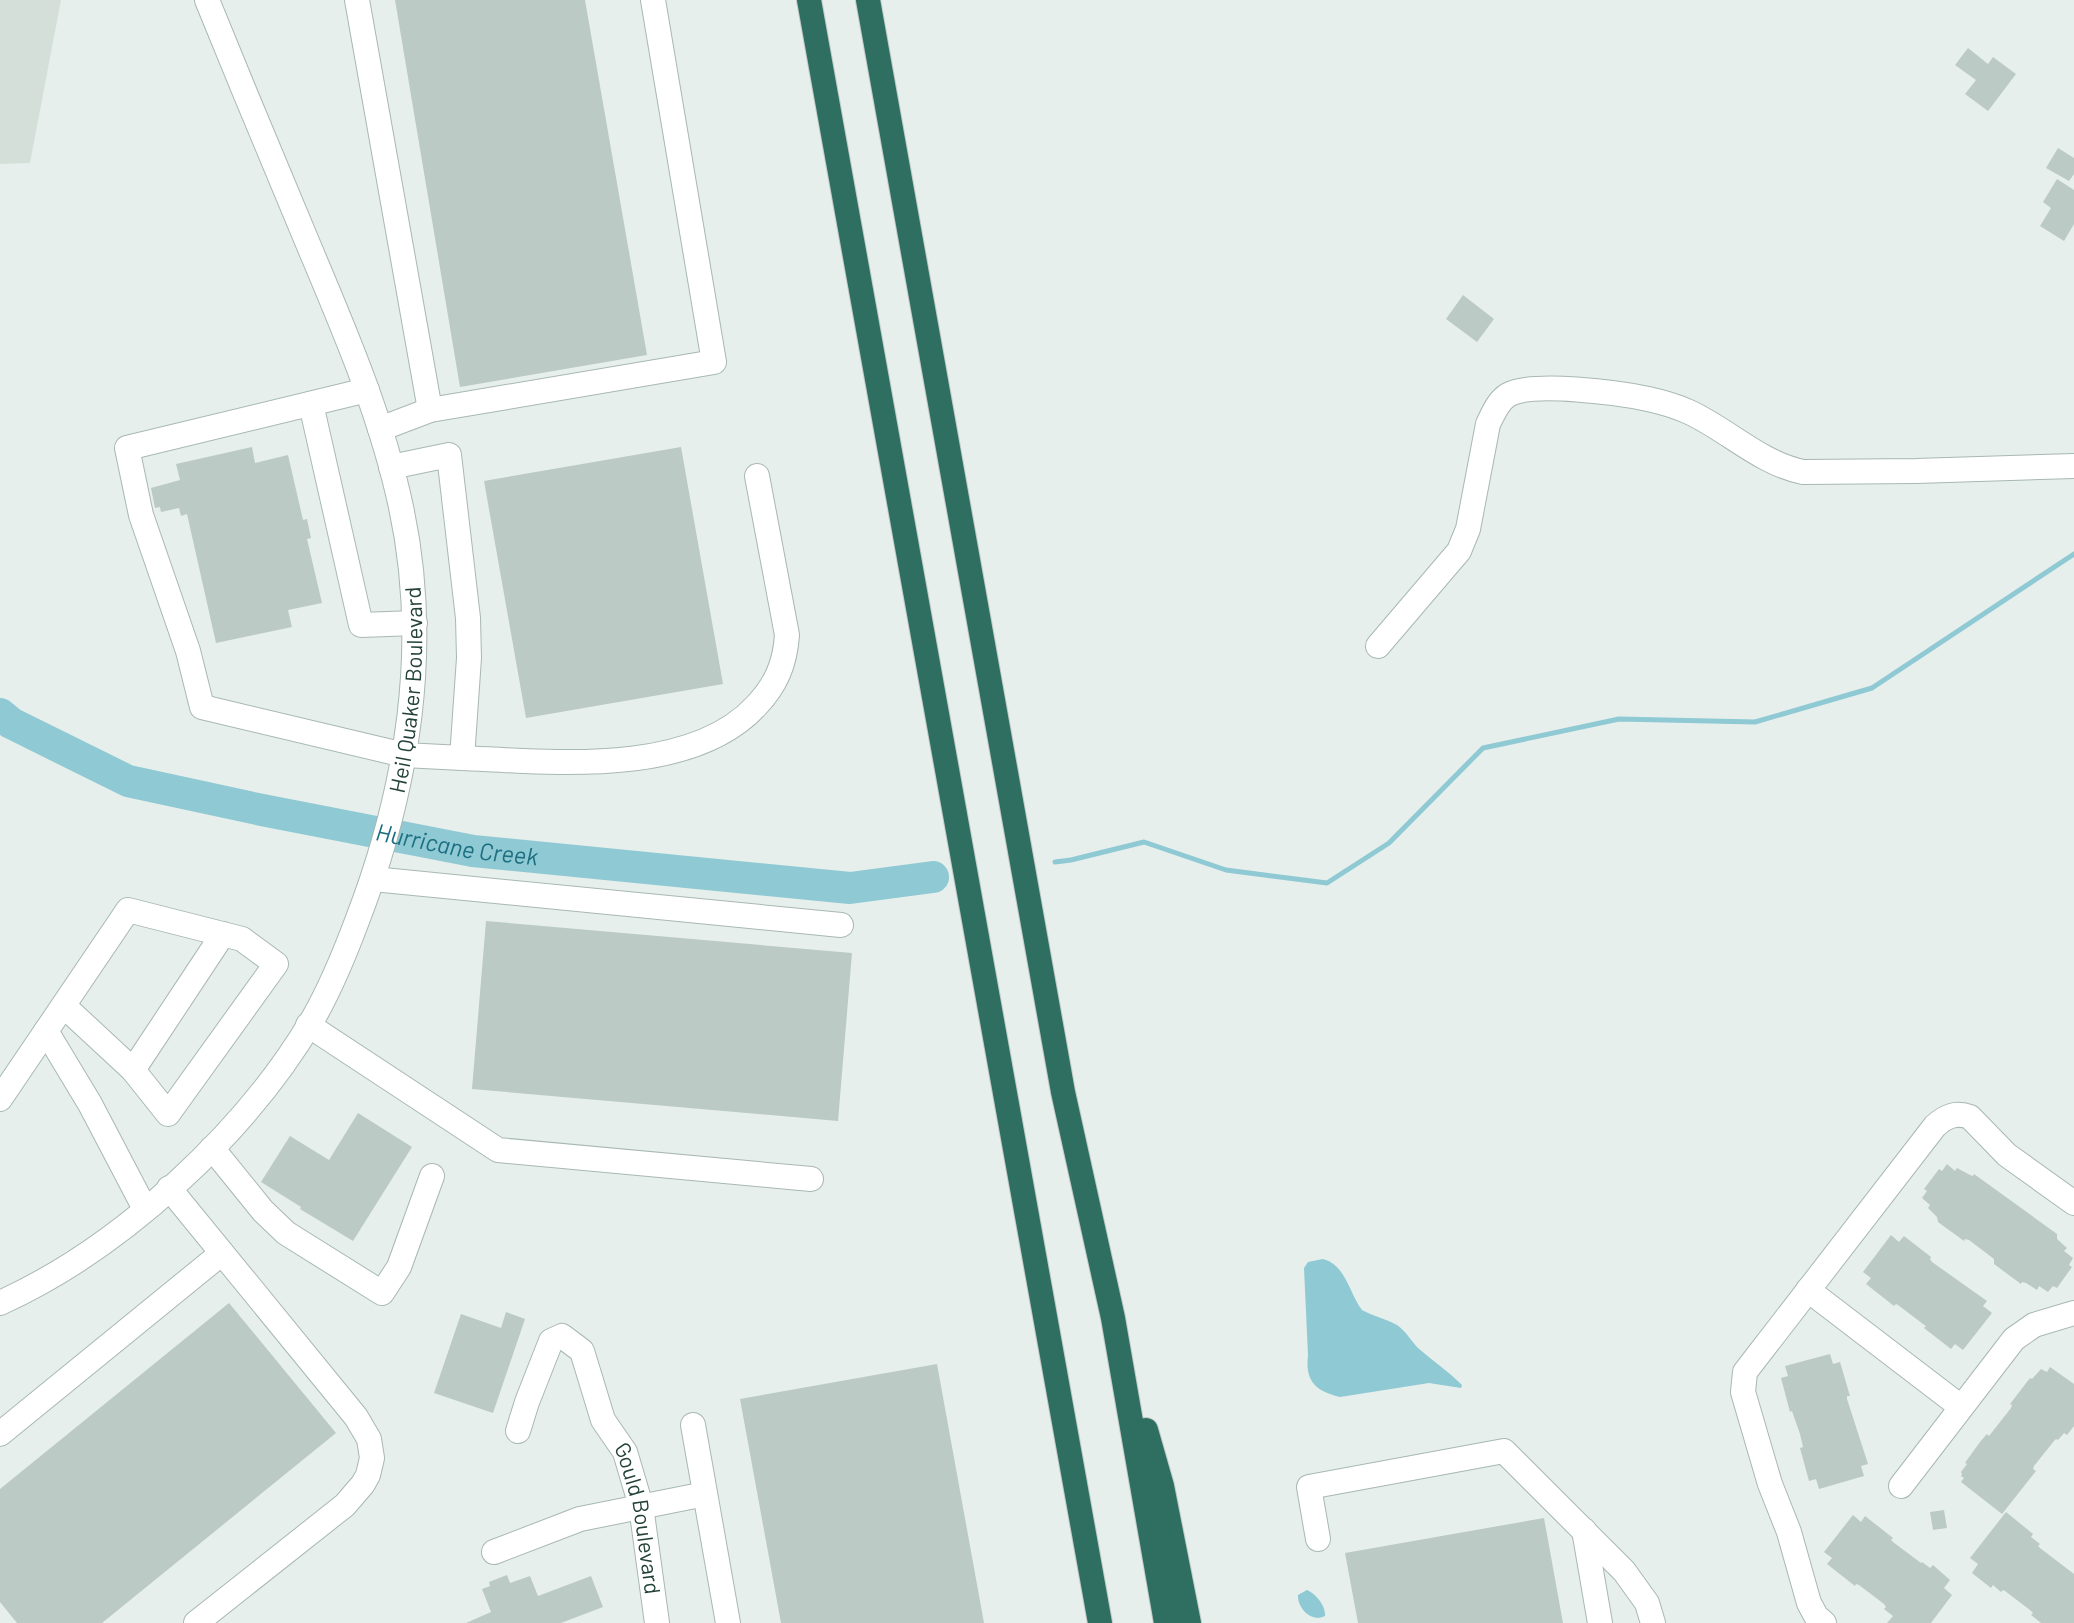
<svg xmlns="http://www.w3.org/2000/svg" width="2074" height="1623" viewBox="0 0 2074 1623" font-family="Barlow,sans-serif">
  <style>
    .built { fill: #d4dfda }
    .water { fill: #8ec9d4 }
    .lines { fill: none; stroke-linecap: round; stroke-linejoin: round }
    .stream { stroke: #8ec9d4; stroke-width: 5 }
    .river { stroke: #8ec9d4; stroke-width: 32 }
    .building { fill: #bbcac4 }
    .minor-casing { stroke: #a8b8b2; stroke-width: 26 }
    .highway-casing { stroke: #c2cac8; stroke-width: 26 }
    .minor { stroke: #fff; stroke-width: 24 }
    .highway { stroke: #2f6f62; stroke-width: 24 }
    .labels { text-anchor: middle; stroke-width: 6; stroke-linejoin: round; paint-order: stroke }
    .street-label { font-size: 22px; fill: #24423a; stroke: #f7fbf9 }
    .water-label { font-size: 24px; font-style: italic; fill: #1c6f80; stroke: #f7fbf9 }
  </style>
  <rect width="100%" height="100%" fill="#e6efeb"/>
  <!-- built -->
  <path class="built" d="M0,0H61L30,163L0,164Z"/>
  <!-- water -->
  <path class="water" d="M1323,1259C1346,1265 1349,1293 1362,1310C1372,1316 1387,1319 1397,1325C1406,1331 1411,1341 1418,1348C1433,1361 1449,1372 1462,1385L1461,1388L1429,1383L1340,1397C1315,1391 1305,1381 1308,1355L1304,1268L1308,1262Z
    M1307,1590C1316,1594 1326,1606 1325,1616C1312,1623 1297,1608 1298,1595Z"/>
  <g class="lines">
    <!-- stream -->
    <path class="stream" d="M1055,862L1071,860L1144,842L1226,870L1327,883L1389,843L1483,748L1619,719L1755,722L1872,688L2074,554"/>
    <!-- river -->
    <path class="river" id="s1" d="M0,714L11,723L128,781L262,810L473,851L850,888L933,877"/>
  </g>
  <!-- building -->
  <path class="building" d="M395,0H585L647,355L460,387Z
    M1968,48L1988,64L1993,57L2016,74L1988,111L1965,94L1976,80L1955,65Z
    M2058,148L2074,158V174L2069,181L2046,168Z
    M2057,179L2074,190V224L2064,241L2040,226L2051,208L2043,202Z
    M1463,295L1494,319L1477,342L1446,319Z
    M252,447L255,463L288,455L303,520L307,519L311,538L307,539L322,603L288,610L292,627L216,643L187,514L181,516L179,508L161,512L160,507L155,508L151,488L180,480L176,464Z
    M681,447L723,684L526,718L484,481Z
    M486,921L852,953L838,1121L472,1089Z
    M358,1113L412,1147L353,1241L300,1209L301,1207L261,1182L290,1136L329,1160Z
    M1947,1164L1955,1171L1957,1168L1970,1175L1973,1176L1974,1174L2057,1234V1239L2067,1248L2064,1251L2073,1258L2069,1265L2072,1267L2057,1288L2053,1286L2048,1292L2039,1286L2037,1290L2026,1283L2022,1282L2021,1284L1994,1264V1259L1969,1240L1965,1239L1964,1241L1938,1222L1937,1217L1928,1208L1930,1205L1922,1198L1927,1191L1924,1189L1939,1169L1942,1171Z
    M1891,1235L1899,1242L1904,1236L1931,1257L1930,1259L1932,1262L1987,1301L1983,1306L1992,1313L1963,1350L1955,1344L1951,1349L1924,1328L1926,1326L1923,1324L1898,1305L1896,1304L1894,1306L1866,1284L1871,1278L1863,1272Z
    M229,1303L336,1433L102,1623H17L0,1602V1489Z
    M506,1312L525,1319L493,1413L434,1393L461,1314L501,1328Z
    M1830,1354L1833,1364L1840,1362L1850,1396H1847V1399L1868,1464L1861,1466L1864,1476L1819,1489L1816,1479L1809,1481L1800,1448L1803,1447L1800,1434L1792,1411L1790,1412L1781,1378L1788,1376L1785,1366Z
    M937,1364L984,1623H781L740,1399Z
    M2050,1367L2074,1384V1426L2067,1435L2064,1433L2058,1440L2056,1439L2054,1441L2034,1466L2033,1469L2036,1471L2002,1514L1961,1482L1964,1478L1961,1476L1962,1474L1961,1472L1967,1464L1965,1463L1967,1460L1980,1442L1987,1434L1989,1436L2011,1408L2012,1405L2010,1404L2030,1378L2032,1379L2041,1369L2047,1372Z
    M1944,1510L1947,1528L1933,1530L1930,1512Z
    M2006,1512L2033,1534L2031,1537L2040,1544L2038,1546L2040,1548L2074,1574V1623H2041L2031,1615L2033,1613L2030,1610L2005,1591L2003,1590L2001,1592L1993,1585L1991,1588L1972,1573L1978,1564L1970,1558Z
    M1853,1515L1861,1522L1865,1516L1893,1538L1891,1540L1893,1542L1921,1563L1922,1562L1930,1568L1933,1565L1950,1580L1944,1588L1952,1595L1931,1623H1887L1893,1616L1884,1609L1886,1607L1884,1604L1859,1585L1856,1584L1855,1586L1827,1564L1832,1558L1824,1552Z
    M1544,1518L1563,1623H1358L1345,1553Z
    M507,1575L510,1583L530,1576L538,1596L591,1576L603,1607L561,1623H466L491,1612L482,1589L490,1586L489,1582Z"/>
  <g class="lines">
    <defs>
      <g id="minor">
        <path d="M357,0L430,410"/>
        <path d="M367,390L127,448L141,515L188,651L202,707L404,755L462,758L469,658L468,618L449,455L391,467"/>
        <path d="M311,404L361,625L415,623"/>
        <path d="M380,429L430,410L714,362L653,0"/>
        <path d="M1378,646L1459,551L1468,529L1488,424C1493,414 1498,401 1508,395C1531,381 1621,393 1648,399C1662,402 1676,406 1689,412C1728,430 1760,463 1803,472L1916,471L2074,466"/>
        <path d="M462,758C551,762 690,777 756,706C776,685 785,664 787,635L757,476"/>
        <path d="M373,879L841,925"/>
        <path d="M64,1006L133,1070L223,934"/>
        <path d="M308,1025L498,1150L811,1179"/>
        <path d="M46,1031L90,1104L145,1209"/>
        <path d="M0,1099L128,910L242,939L276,964L168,1114L133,1070"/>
        <path d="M212,1148L263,1211L286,1233L382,1293L399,1267L432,1176"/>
        <path d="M169,1188L356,1417L369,1439L372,1458L368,1475L363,1484L345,1505L196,1623"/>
        <path d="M1808,1290L1961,1407"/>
        <path id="s2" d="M0,1303C121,1248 247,1132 314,1017C331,987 345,953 357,921C408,789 431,646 401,507C382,418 346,334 311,251C276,167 241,84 207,0"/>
        <path d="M693,1425L728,1623"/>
        <path id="s3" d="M518,1431L527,1402L551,1341L562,1336L582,1351L603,1420L625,1452L641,1506L657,1623"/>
        <path d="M0,1434L222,1253"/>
        <path d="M1901,1486L2014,1339L2034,1325L2074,1313"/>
        <path d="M1584,1530L1600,1623"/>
        <path d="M1318,1539L1309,1487L1504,1451L1624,1571L1647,1603L1653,1623"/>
        <path d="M494,1552L580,1519L705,1494"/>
        <path d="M1824,1623L1816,1616L1809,1603L1789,1532L1770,1484L1743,1392L1745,1372L1935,1126C1946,1116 1956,1112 1970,1117L2007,1155L2074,1203"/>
      </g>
      <path id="highway" d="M809,0L1100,1623
        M868,0L1063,1092L1113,1318L1166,1623
        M1146,1430L1162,1486L1189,1623"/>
    </defs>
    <!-- minor casing -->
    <use href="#minor" class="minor-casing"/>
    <!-- highway casing -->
    <use href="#highway" class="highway-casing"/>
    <!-- minor -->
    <use href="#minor" class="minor"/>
    <!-- highway -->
    <use href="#highway" class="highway"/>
  </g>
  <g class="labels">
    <!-- street labels -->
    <g class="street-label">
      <text dy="8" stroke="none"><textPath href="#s2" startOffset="774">Heil Quaker Boulevard</textPath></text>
      <text dy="8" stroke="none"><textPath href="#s3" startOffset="312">Gould Boulevard</textPath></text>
    </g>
    <!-- water labels -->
    <g class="water-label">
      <text dy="8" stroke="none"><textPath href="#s1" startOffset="480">Hurricane Creek</textPath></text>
    </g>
  </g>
</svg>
